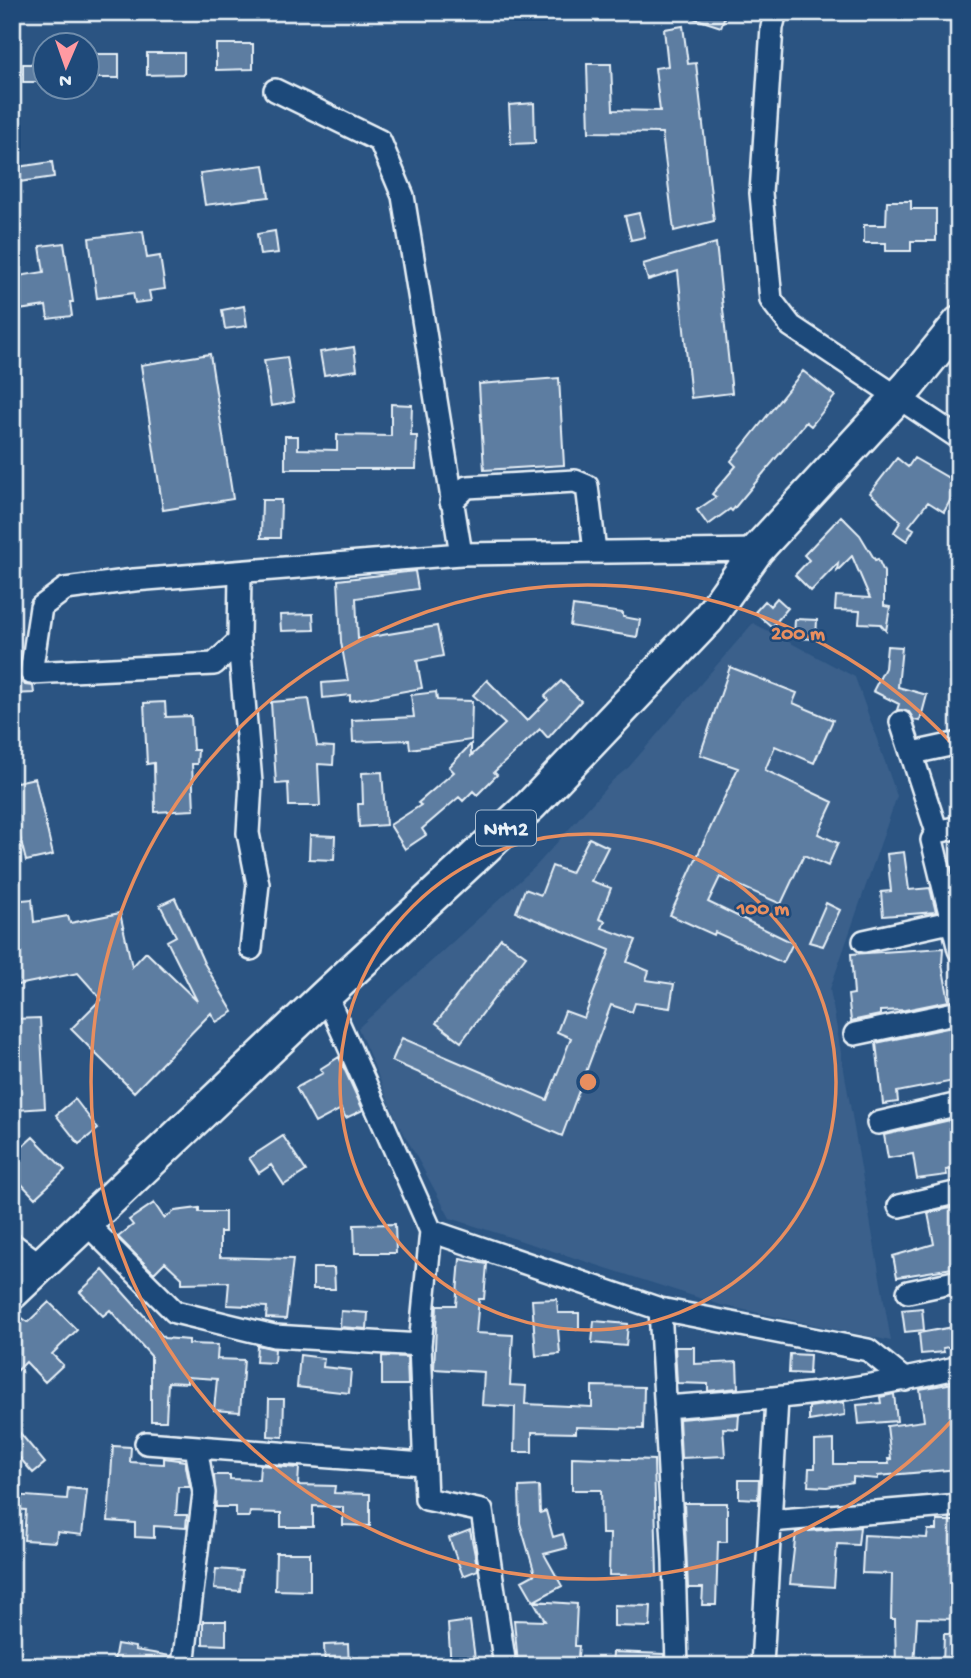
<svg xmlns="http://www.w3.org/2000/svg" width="971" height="1678" viewBox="0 0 971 1678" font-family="'Gochi Hand',sans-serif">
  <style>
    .built { fill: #3a608b }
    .building { fill: #5d7da1; stroke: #e8f1f8; stroke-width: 2 }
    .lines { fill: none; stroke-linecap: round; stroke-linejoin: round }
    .minor-casing { stroke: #e8f1f8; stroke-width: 26 }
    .highway-casing { stroke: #e8f1f8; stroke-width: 37 }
    .minor { stroke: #1f4a7a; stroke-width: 21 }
    .highway { stroke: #1f4a7a; stroke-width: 32 }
    .ring { fill: none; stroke: #e88e5f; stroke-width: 3.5 }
    .labels { text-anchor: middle; stroke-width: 5; stroke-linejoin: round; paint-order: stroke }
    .shield { fill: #1f4a7a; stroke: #acbfd2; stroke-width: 2 }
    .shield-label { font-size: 21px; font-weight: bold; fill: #e8f1f8 }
    .centre { fill: #e88e5f; stroke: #1f4a7a; stroke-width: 3.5 }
    .ring-label { font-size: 21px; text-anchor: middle; font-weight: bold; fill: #e88e5f; stroke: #1f4a7a; stroke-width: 5; stroke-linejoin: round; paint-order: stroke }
  </style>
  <rect width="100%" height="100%" fill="#2b5482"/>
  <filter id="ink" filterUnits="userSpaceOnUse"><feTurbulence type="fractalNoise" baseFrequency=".0143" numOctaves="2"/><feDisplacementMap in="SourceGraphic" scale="14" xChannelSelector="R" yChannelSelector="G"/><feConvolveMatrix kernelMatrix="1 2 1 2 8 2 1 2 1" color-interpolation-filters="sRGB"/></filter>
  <g filter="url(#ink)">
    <!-- built -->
    <path class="built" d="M753,623L855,677L897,796L830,989L891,1341L721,1305L450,1218L397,1121L358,1028L535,867L613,780L629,767Z"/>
    <!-- building -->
    <path class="building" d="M684,12H726L721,27L684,15Z
      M683,26L688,64L696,63L714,221L674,231L662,133L589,132L587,64H611L613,110L660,111L655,68L668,66L664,29Z
      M216,44H253V69L216,70Z
      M147,53H184V74L147,75Z
      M88,54H119V78H88Z
      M23,64H41V69H46V82H23Z
      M534,103L535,143L511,144L509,105Z
      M52,162L54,177L19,182L17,167Z
      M264,165L269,197L205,205L200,173Z
      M887,201H911V209H936V241H911V251H886V243H864V225H886Z
      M639,213L645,237L631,240L625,216Z
      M143,231L147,258L160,256L165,289L149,291L151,301L135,303L133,293L97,298L89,238Z
      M275,231L278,253L260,255L257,234Z
      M64,243L73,302H70L72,316L48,319L46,306L12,311V277L44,272L40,246Z
      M716,243L732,393L691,398L678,271L648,280L643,264Z
      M244,306L247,326L225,329L222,310Z
      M354,347L357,370L324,375L320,352Z
      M210,354L233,499L163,510L141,365Z
      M287,357L294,402L271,406L264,360Z
      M803,371L835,396L811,426L806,422L732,511L730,509L708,525L697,510L716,497L712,494L736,466L731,461Z
      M559,378L564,465L484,470L479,384Z
      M391,404L412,405L411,436H417L416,469H285V436H298V449L337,450V435L391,436Z
      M897,458L908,467L914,458L959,484L944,512L928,502L909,526L914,529L907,541L894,532L901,521L870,493Z
      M262,500H281L280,538H261Z
      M841,516L860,535L875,560L878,559L884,572V606L890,607L886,631L880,624L859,623L860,611L835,610L836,596L870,598L852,556L837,571L838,563L811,591L795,575L809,560L804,555Z
      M415,571L418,589L356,598L358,639L437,626L443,656L417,661L422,688L350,701V695L323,698L322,683L348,681L341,642L338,580Z
      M777,598L788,608L772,627L755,612L765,601L770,606Z
      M573,606L623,613V617L640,620L637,637L570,626Z
      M313,614L314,630L281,631L280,615Z
      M795,619L817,620L816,639L794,638Z
      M887,646L902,647L898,687L927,695L920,721L914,720L909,712L897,710L899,704L873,691L885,668Z
      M730,667L797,693L793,703L833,720L814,763L775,746L765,770L833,802L818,834L838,843L828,866L804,855L781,904L720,877L708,902L793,943L783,963L715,932L714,935L670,915L738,768L700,755Z
      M19,677L25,685L33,686L34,693L12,694V678Z
      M487,680L527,721L548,700L545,696L561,681L581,701L548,738L540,729L494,772L497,775L477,795L473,791L463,801L459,797L422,829L426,835L405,849L390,825L421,805L418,803L454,772L449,767L471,744V756L505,724L473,695Z
      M436,692L437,700L472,701L471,740L410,749L409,740L353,742L352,720L414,717L411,695Z
      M309,699L317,746L334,747L333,765L318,764L320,806H289L288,783L276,784L271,702Z
      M165,702L166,717L191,716L193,750H198L197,764H192L194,810L155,812L154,763L147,764L144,703Z
      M382,772L386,825L359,827L358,804H363L362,773Z
      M35,778L53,855L26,861L12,805V783Z
      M310,835L335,836L334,860L309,859Z
      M589,838L608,847L591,881L611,888L599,919L605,921L602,928L636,940L627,962L649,971L646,980L674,984L670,1008L635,1003L632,1012L611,1005L562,1136L392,1061L402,1038L547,1100L571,1038L557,1032L565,1011L584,1018L610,950L516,912L525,889L541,895L552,866L571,873Z
      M904,852L909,890L930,888L936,912L883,916L881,892L891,891L887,854Z
      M175,898L204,963L233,1012L216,1022L211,1013L134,1092L71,1029L101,999L78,973L12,986V901L32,899L34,922L68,916L70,923L120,913L132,967L146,952L197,1001L167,941L176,936L160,905Z
      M826,903L840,910L823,946L809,942Z
      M501,938L526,956L461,1042L436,1023Z
      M943,948L942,964L949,1001L905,1010L880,1011V1015L851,1021L848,995L854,994L851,954Z
      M40,1018L45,1108L17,1110L13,1019Z
      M952,1027L959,1058V1080L897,1092L898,1102L883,1104L876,1043Z
      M339,1057L363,1110L346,1118L341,1109L315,1123L296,1088L323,1073L320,1069Z
      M75,1099L98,1129L79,1144L56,1115Z
      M959,1118V1169L946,1170L947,1175L917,1179L913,1154L888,1158L884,1135Z
      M283,1136L306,1171L284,1185L271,1165L259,1173L249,1158Z
      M33,1137L65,1170L35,1198L12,1174V1156Z
      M154,1203L164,1218L175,1211L199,1208V1212H225V1232H220V1257L293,1259L286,1319L266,1318L267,1307L227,1305L229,1282L182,1283V1278L165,1262L154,1273L118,1237L133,1225L129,1220Z
      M959,1206V1229L951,1230L959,1267L897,1277L893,1256L934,1244L928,1213Z
      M395,1224L396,1253H355L354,1225Z
      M460,1259L487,1264L484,1299H479L476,1333L513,1335L510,1385L526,1386L525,1404L592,1407V1386L644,1387L643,1429L576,1427V1433L532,1432V1452H514L515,1407L482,1405L484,1372L434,1369L437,1305H456Z
      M313,1268H334L335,1289H313Z
      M103,1270L164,1338L189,1340V1344L218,1345L217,1359L244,1360L240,1412L214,1410L217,1379L187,1377V1383L168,1382L166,1421H151V1356L110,1310L103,1316L80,1292Z
      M557,1299L558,1313H579V1329H558L560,1354L536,1356L532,1300Z
      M49,1302L77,1330L52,1354L63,1365L45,1382L26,1362L12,1376V1311L28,1322Z
      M922,1308L924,1330L905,1332L902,1310Z
      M341,1311L368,1313L367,1329L340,1327Z
      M594,1321L628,1324L626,1346L592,1343Z
      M959,1326V1345L943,1348L944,1352L921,1354L919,1333Z
      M257,1345L275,1349L274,1363L256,1362Z
      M675,1347H694V1364L737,1362L738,1388L708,1391V1384L677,1383Z
      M790,1354L810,1355L809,1374L789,1373Z
      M300,1355L324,1358L323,1367L351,1370L349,1393L297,1387Z
      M382,1356L407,1357L408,1385H382Z
      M959,1382V1469L878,1476V1479L853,1477V1482L827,1487L808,1486L809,1468H815V1441L834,1440V1464H889L888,1459H891L887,1426L924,1421L920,1389Z
      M894,1394L897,1421L859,1424L857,1405L881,1403L880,1397Z
      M269,1399H284L283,1437L268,1436Z
      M844,1402L845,1415L809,1421V1407Z
      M739,1414L738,1429L723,1428L725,1456L681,1458L679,1419Z
      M20,1433L45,1463L33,1473L12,1449V1440Z
      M113,1446L131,1447L130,1462L164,1464V1458L185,1461L190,1487H178L176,1515H187L186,1528L154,1526V1538L135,1537V1523L108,1521Z
      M572,1457L654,1460L657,1576L609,1575L610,1534H602L601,1490H572Z
      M260,1465L299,1468L298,1485L335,1486L334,1493L370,1494V1526L343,1525V1507L313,1506V1527H281V1513L250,1512L249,1517H236V1507H216L214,1475H230V1479L259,1480Z
      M739,1480H759L758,1499L739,1498Z
      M539,1486L540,1513L546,1511L553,1537L563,1534L567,1548L544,1554L562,1586L534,1601L577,1604L575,1646H579L577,1666L518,1665L514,1620L545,1621L522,1581L535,1574L520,1523L519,1487Z
      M68,1488L87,1490L82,1535L57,1532L56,1542L24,1540L26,1510L12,1509V1495L67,1499Z
      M684,1503H727V1542H718L716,1605H702L703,1588H688Z
      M937,1521H959L955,1619L917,1618L914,1666H896L895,1619H891L892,1574L862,1573L864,1535L927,1538L928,1530H937Z
      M860,1527L858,1545L837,1544L834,1587L790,1584L796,1532Z
      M470,1530L478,1570L463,1576L449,1538Z
      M276,1553H310V1591L275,1590Z
      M216,1569L242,1571L240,1591L214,1589Z
      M614,1605L651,1606L650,1627L614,1626Z
      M203,1621H226V1645L203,1644Z
      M470,1621L476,1666H451L448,1624Z
      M944,1634H959V1666H943Z
      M117,1644L135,1647V1650L171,1656L170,1666H113Z
      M348,1644L349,1666H325L324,1645Z
      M613,1652L664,1654V1666H612Z"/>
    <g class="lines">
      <defs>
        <path id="minor" d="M776,12L772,27L761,193L771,300L791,326L959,438
          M275,90L380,141L403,196L461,554
          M451,502L467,487L575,481L587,486L595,551
          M240,573L239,641L214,664L31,673L41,607L65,589L134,580L461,554L757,550
          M239,641L251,783L248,833L258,884L251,949
          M901,722L937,832L932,840L959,950
          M913,753L959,743
          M937,832L959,827
          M864,941L959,920
          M326,995L431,1231L660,1309L868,1350L905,1380
          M855,1034L959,1012
          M878,1123L959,1104
          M899,1206L959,1192
          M86,1223L175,1312L274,1336L420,1345
          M431,1231L420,1345L426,1499L482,1511L505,1666
          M12,1244L42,1266
          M908,1292L959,1281
          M660,1309L674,1560L677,1666
          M665,1407C765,1400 862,1391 959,1367
          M146,1443L423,1464
          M770,1521L959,1505
          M183,1666L204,1493L196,1447
          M762,1666L777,1399"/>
        <path id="highway" d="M12,1293L326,995L531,805L708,619L757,550L909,385L959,323"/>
      </defs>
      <!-- minor casing -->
      <use href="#minor" class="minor-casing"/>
      <!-- highway casing -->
      <use href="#highway" class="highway-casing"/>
      <!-- minor -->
      <use href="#minor" class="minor"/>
      <!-- highway -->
      <use href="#highway" class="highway"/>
    </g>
  </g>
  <!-- distance rings -->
  <g class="ring">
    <circle cx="588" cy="1082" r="248"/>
    <path d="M957 1415A497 497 0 1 1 957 749"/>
  </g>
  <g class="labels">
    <!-- shield labels -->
    <rect class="shield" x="476" y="810.5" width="60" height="35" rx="5"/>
    <g class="shield-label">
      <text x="506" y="835">NH12</text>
    </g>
  </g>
  <circle cx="588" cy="1082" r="10" class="centre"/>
  <g class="ring-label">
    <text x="798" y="639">200 m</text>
    <text x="763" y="914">100 m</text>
  </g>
  <!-- margin -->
  <rect width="971" height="1678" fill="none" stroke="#1f4a7a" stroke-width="42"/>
  <rect x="21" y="21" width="929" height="1636" fill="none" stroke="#e8f1f8" stroke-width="2.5" filter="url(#ink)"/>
  <!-- north arrow -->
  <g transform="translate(66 66) rotate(182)"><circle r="33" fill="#1f4a7a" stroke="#6f8dac" stroke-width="2"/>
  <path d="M0-5L12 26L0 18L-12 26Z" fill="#ff9aa2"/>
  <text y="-10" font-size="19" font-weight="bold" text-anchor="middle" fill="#e8f1f8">N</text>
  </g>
</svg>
